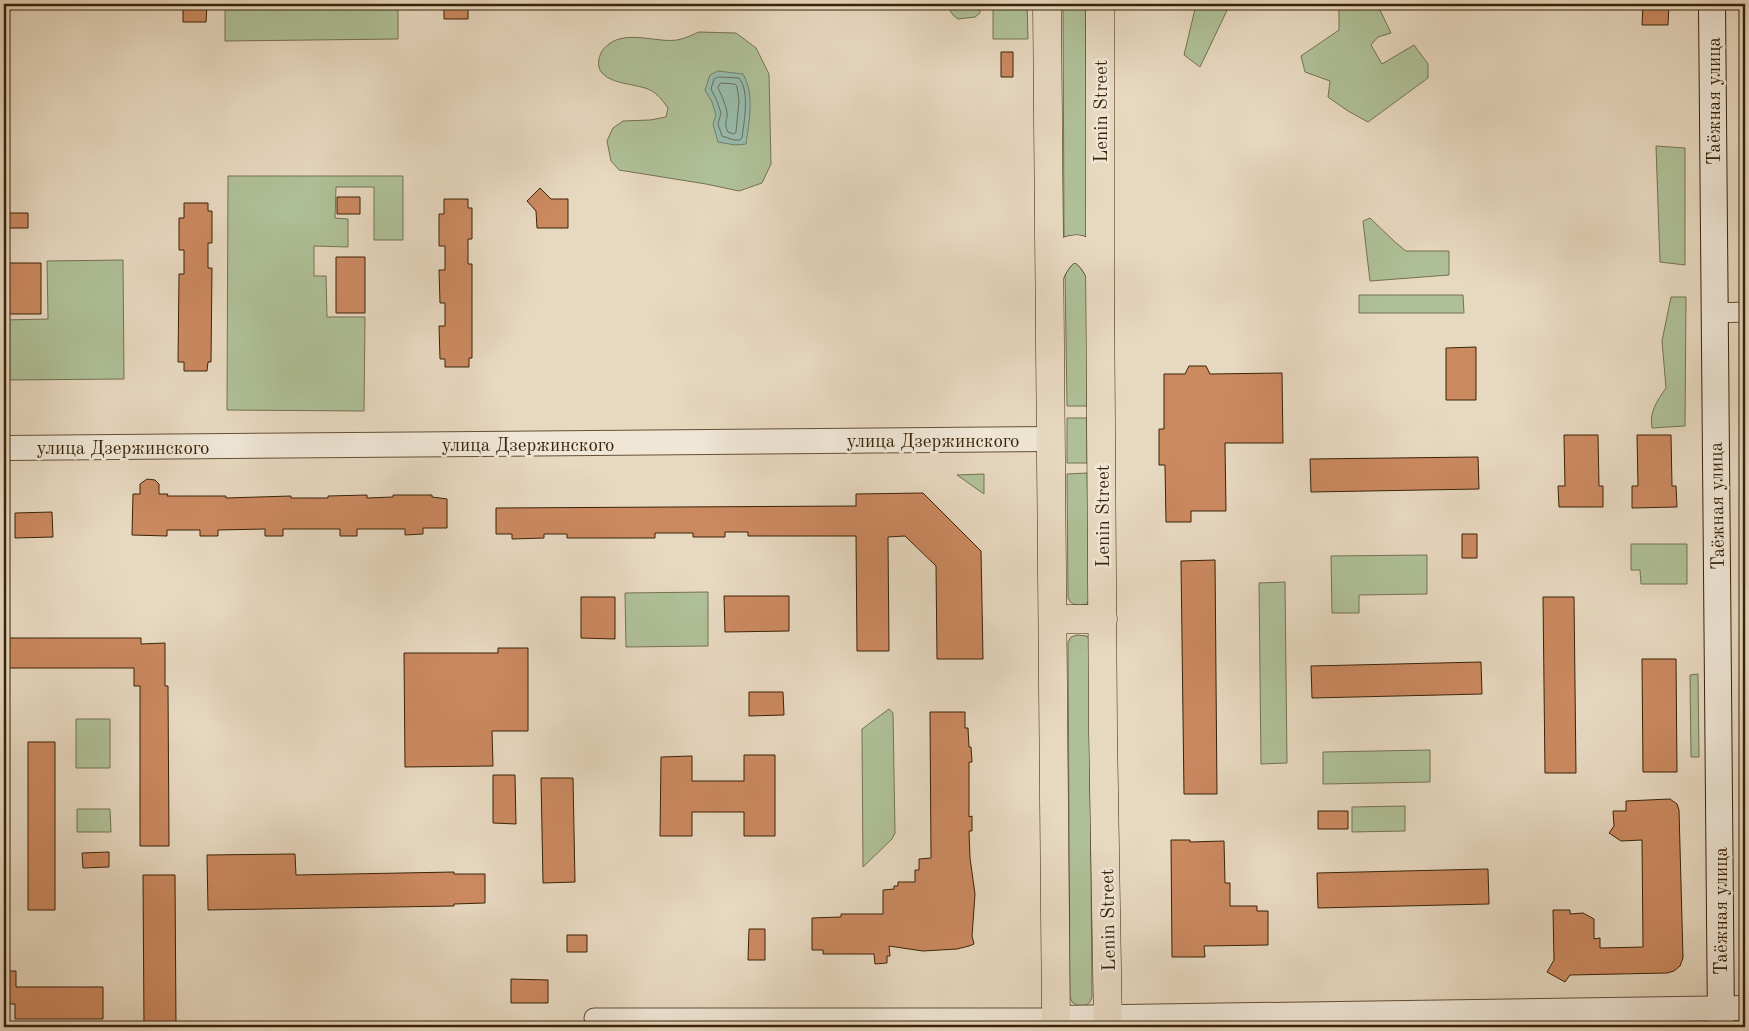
<svg xmlns="http://www.w3.org/2000/svg" width="1749" height="1031" viewBox="0 0 1749 1031" font-family="'Old Standard TT',serif">
  <style>
    .green { fill: #afc098; stroke: #747250 }
    .water { fill: #97bbad; stroke: #727e6b }
    .lines { fill: none; stroke-linecap: round; stroke-linejoin: round }
    .shore { stroke: #686f5a; stroke-width: 1 }
    .building { fill: #cb8960; stroke: #3a2307 }
    .minor-casing { stroke: #655035; stroke-width: 21 }
    .tertiary-casing { stroke: #655035; stroke-width: 26 }
    .secondary-casing { stroke: #3a2307; stroke-width: 28 }
    .primary-casing { stroke: #3a2307; stroke-width: 29 }
    .minor { stroke: #efe6d6; stroke-width: 19 }
    .tertiary { stroke: #efe6d6; stroke-width: 24 }
    .secondary { stroke: #efe6d6; stroke-width: 26 }
    .primary { stroke: #e7d8c0; stroke-width: 28 }
    .labels { text-anchor: middle; stroke-width: 5; stroke-linejoin: round; paint-order: stroke }
    .street-label { font-size: 19px; fill: #3a2307; stroke: #efe6d6 }
  </style>
  <rect width="100%" height="100%" fill="#e7d8c0"/>
  <filter id="stains"><feTurbulence type="fractalNoise" baseFrequency=".004" numOctaves="4"/><feColorMatrix values="0 0 0 0 .2 0 0 0 0 .09 0 0 0 0 .02 0 0 0 .5 -.17"/></filter>
  <radialGradient id="worn" r=".72"><stop offset=".6" stop-color="#630" stop-opacity="0"/><stop offset="1" stop-color="#630" stop-opacity=".3"/></radialGradient>
  <!-- green -->
  <path class="green" d="M225,4H398V39L225,41Z
    M946,4H980V13L975,17L958,19L953,15Z
    M993,4H1027L1028,39H993Z
    M1063,4H1086L1087,240C1078,235 1074,235 1064,238Z
    M1195,4H1230L1200,67L1184,55L1195,9Z
    M1339,4H1382L1380,10L1391,33L1378,37L1371,45L1382,64L1414,45L1428,64V78L1368,122L1348,111L1328,97L1330,81L1305,72L1301,56L1339,30Z
    M699,32L736,33L756,48L769,74L771,164L762,183L739,191L706,184L619,170L611,161L607,141L613,128L623,121L650,120L666,117L668,108C662,100 656,91 645,88C630,83 594,83 599,59C601,51 603,49 609,44C627,30 657,43 677,40C684,39 692,35 699,32Z
    M1656,146L1685,148V265L1660,262Z
    M228,176H403V240H374V187H336L335,218L348,219V247L314,246V276H326L327,317H365L364,411L227,410Z
    M1370,218L1395,242L1406,251H1449V275L1370,281L1363,221Z
    M123,260L124,379L5,380L4,320L48,319L47,261Z
    M1072,263H1079L1087,273V406H1067L1065,273Z
    M1359,295H1463L1464,313H1359Z
    M1671,297H1686L1685,426L1652,428C1649,412 1657,401 1666,388L1662,341Z
    M1067,418H1087V463H1067Z
    M1087,473L1089,599L1087,604C1079,606 1072,607 1068,598L1067,474Z
    M984,474V494L957,475Z
    M1631,544H1687V584H1641L1640,570H1631Z
    M1427,555V594L1359,595V613H1332L1331,556Z
    M1285,582L1287,763L1261,764L1259,583Z
    M708,592V646L626,647L625,593Z
    M1077,635L1087,636L1089,640L1092,997C1089,1008 1080,1008 1072,1002L1070,997L1068,642L1071,637Z
    M1698,674L1699,757H1691L1690,675Z
    M889,709L893,713L895,833L892,839L863,867L862,729Z
    M76,719H110V768H76Z
    M1430,750V782L1323,784V752Z
    M1405,806V831L1352,832V807Z
    M77,809H110L111,832H77Z"/>
  <!-- water -->
  <path class="water" d="M718,71L743,74C755,95 749,121 746,144L735,145L718,142L713,124L716,115L712,102L705,90L710,75Z"/>
  <g class="lines">
    <!-- shore -->
    <path class="shore" d="M719,77L739,78C750,91 744,122 742,138L740,140H734L722,136L718,124L721,113L717,101L711,89L714,79Z
      M721,83L735,84L737,86L739,101L736,132L734,134L728,132C723,122 728,121 727,112C725,103 722,96 718,88Z"/>
  </g>
  <!-- building -->
  <path class="building" d="M183,4H207L206,22H183Z
    M444,4H468V19H444Z
    M1643,4H1669L1668,25H1642Z
    M1001,52H1013V77H1001Z
    M540,188L551,199H568V228H537L536,211L527,201Z
    M337,197H360V214H337Z
    M444,199H468V208H472V239H468V264H472V358H469V367H445V359H440L439,326H445V303H440L439,270H445V246H439V214H444Z
    M184,203H208V211H212V243H208V268H212L211,362H208L207,371H184V362H178L179,274H184V250H179V218H184Z
    M5,213H28V228H4Z
    M336,257H365V313H336Z
    M4,263H41V314H5Z
    M1476,347V400H1446V348Z
    M1189,366H1206L1210,374L1282,373L1283,443H1225L1226,511H1191V522H1166L1165,465H1159V429H1164V374H1185Z
    M1564,435H1598L1599,486H1603V507H1559L1558,486H1565Z
    M1637,435H1671L1672,486H1676L1677,507L1632,508V486H1638Z
    M1478,457L1479,489L1311,492L1310,459Z
    M147,479L155,480L159,484V494H168L167,496H226V498L291,496V498H328V496L367,495V498L393,497V495H432V497L447,499V528H423V534L405,535V529H357V536H340V529H283V536H265V529L218,530V536H200V530H167V536L132,535L133,494H140V484Z
    M923,493L981,551L983,659H937L936,566L905,536L888,537L889,651H857L856,536H748V532H725V537H693V533H655V538H567V534H544V538L512,539V534H496V508L856,506V494Z
    M52,512L53,537L15,538V513Z
    M1462,534H1477V558H1462Z
    M1215,560L1217,794H1184L1181,561Z
    M724,596H789V631L725,632Z
    M581,597H615V639L581,638Z
    M1543,597H1574L1576,773H1545Z
    M4,638H141V644L165,643V686H168L169,846H140V686H134V668H4Z
    M498,648H528V731H492L493,766L405,767L404,653H498Z
    M1642,659H1676L1677,772H1643Z
    M1481,662L1482,694L1312,698L1311,666Z
    M749,692H783L784,715L749,716Z
    M930,712H965V728H968L969,747H971L972,762H969V817L972,816V831H969L970,858L975,894L972,936L974,944L969,946L957,949L923,951L889,946L890,956H887V963L875,964L874,954H823V950H812V918L841,917V914H883V890L894,889V886H898V882H915V870H919V859L931,858Z
    M28,742H55V910H28Z
    M744,755H775V836H744V812H692V836H660L661,757L692,756V781H744Z
    M493,775H515L516,824L493,823Z
    M541,778H573L575,882L543,883Z
    M1670,799L1677,804L1679,810L1683,958L1680,966L1674,971L1667,973L1570,975L1565,982L1547,972L1554,960L1553,910H1570V914L1583,913L1594,919V939L1600,938V948L1643,947L1642,840L1621,841L1609,833L1614,826L1613,811H1626V801Z
    M1318,811H1348V829H1318Z
    M1171,840H1190V842L1224,841L1225,883H1230V906H1257V911H1268V945L1204,946L1205,957H1172Z
    M109,852V867L83,868L82,853Z
    M295,854L296,875L454,872V874H485V903L454,904V906L208,910L207,855Z
    M1488,869L1489,904L1318,908L1317,873Z
    M143,875H175L176,1027H144Z
    M749,929H765V960H748Z
    M567,935H587V952H567Z
    M4,971H16V987H103V1019H15V1004H4Z
    M511,979L548,980V1003H511Z"/>
  <g class="lines">
    <defs>
      <path id="minor" d="M1714,313L1745,312
        M594,1018H1056"/>
      <path id="tertiary" d="M4,448L1052,439
        M1056,1018L1745,1008"/>
      <path id="secondary" d="M1712,4L1721,1027"/>
      <path id="primary" d="M1047,4L1056,1027
        M1100,4V273L1103,730L1108,1027
        M1050,274C1064,241 1085,241 1100,273
        M1053,619H1103"/>
    </defs>
    <!-- minor casing -->
    <use href="#minor" class="minor-casing"/>
    <!-- tertiary casing -->
    <use href="#tertiary" class="tertiary-casing"/>
    <!-- secondary casing -->
    <use href="#secondary" class="secondary-casing"/>
    <!-- primary casing -->
    <use href="#primary" class="primary-casing"/>
    <!-- minor -->
    <use href="#minor" class="minor"/>
    <!-- tertiary -->
    <use href="#tertiary" class="tertiary"/>
    <!-- secondary -->
    <use href="#secondary" class="secondary"/>
    <!-- primary -->
    <use href="#primary" class="primary"/>
  </g>
  <g class="labels">
    <!-- street labels -->
    <g class="street-label">
      <text transform="translate(1713 101) rotate(-90)" y="7">Таёжная улица</text>
      <text transform="translate(1100 111) rotate(-90)" y="7">Lenin Street</text>
      <text x="933" y="447">улица Дзержинского</text>
      <text x="528" y="451">улица Дзержинского</text>
      <text x="123" y="454">улица Дзержинского</text>
      <text transform="translate(1716 506) rotate(-91)" y="7">Таёжная улица</text>
      <text transform="translate(1102 516) rotate(-90)" y="7">Lenin Street</text>
      <text transform="translate(1720 911) rotate(-90)" y="7">Таёжная улица</text>
      <text transform="translate(1107 920) rotate(-91)" y="7">Lenin Street</text>
    </g>
  </g>
  <!-- margin -->
  <rect width="1749" height="1031" fill="none" stroke="#e7d8c0" stroke-width="20"/>
  <rect x="5" y="5" width="1739" height="1021" fill="none" stroke="#3a2307" stroke-width="2.5"/>
  <rect x="10" y="10" width="1729" height="1011" fill="none" stroke="#3a2307"/>
  <rect width="100%" height="100%" filter="url(#stains)"/>
  <rect width="100%" height="100%" fill="url(#worn)"/>
</svg>
